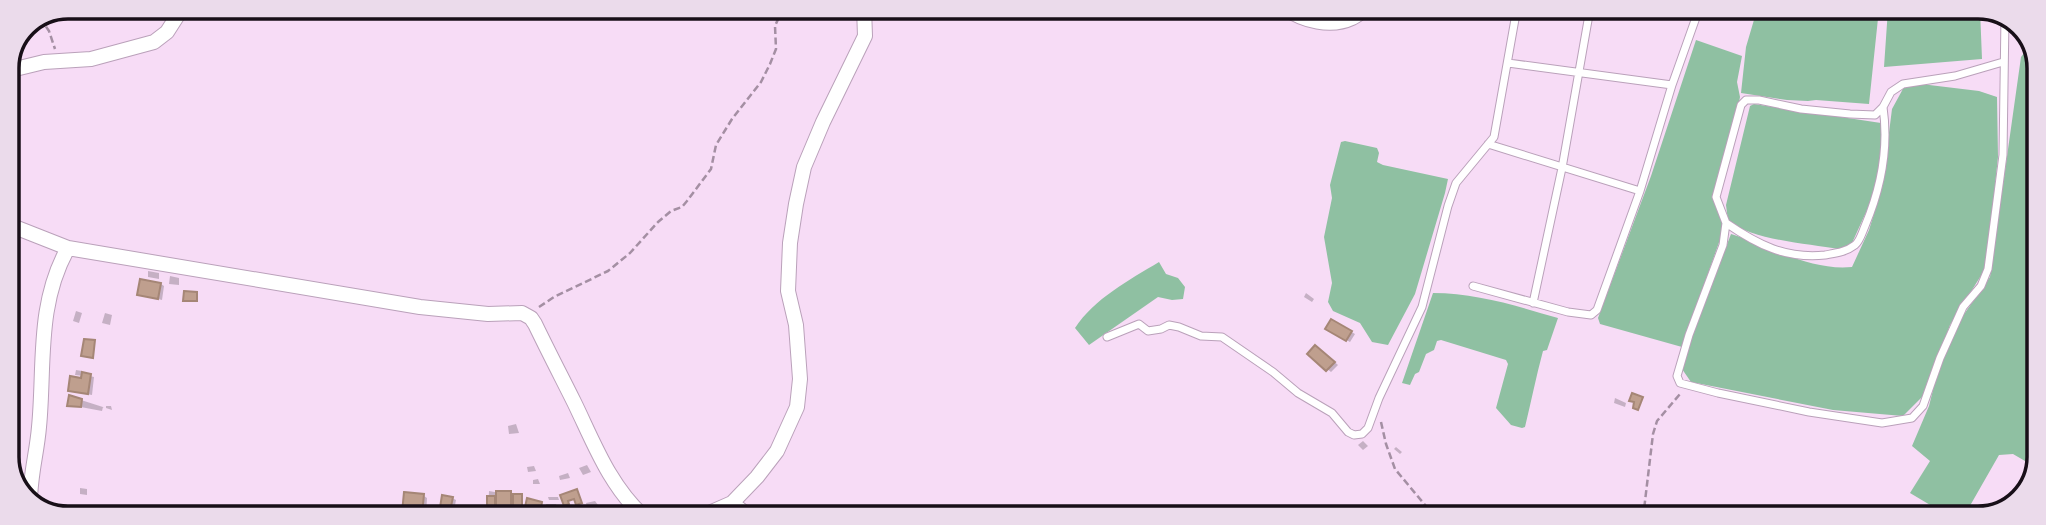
<svg xmlns="http://www.w3.org/2000/svg" width="2046" height="525" viewBox="0 0 2046 525" font-family="'Nunito Sans',sans-serif">
  <style>
    .green { fill: #8fc0a2 }
    .shadow { fill: #0003 }
    .building { fill: #bf9f8e; stroke: #a58676; stroke-width: 2 }
    .lines { fill: none; stroke-linecap: round; stroke-linejoin: round }
    .service-casing { stroke: #baa1ba; stroke-width: 9 }
    .minor-casing { stroke: #baa1ba; stroke-width: 16 }
    .path { stroke: #a48fa3; stroke-width: 2.5; stroke-dasharray: 7 3.5; stroke-linecap: butt }
    .service { stroke: #fff; stroke-width: 7 }
    .minor { stroke: #fff; stroke-width: 14 }
    .rim { fill: none; stroke: #180f18; stroke-width: 3.5 }
  </style>
  <rect width="100%" height="100%" fill="#f7dcf6"/>
  <!-- green -->
  <path class="green" d="M1776,9H1879L1869,104L1816,100L1808,101L1787,100L1741,93L1746,47L1756,13L1774,11Z
    M1888,9H1980L1982,59L1884,67Z
    M1696,40L1742,56L1737,82L1740,97L1736,118L1713,196L1724,225L1722,234L1682,347L1600,324L1598,318L1651,176Z
    M2031,44L2039,64L2037,468L2013,454L1999,455L1963,518H1952L1910,493L1930,461L1912,446L1929,406L1938,370L1960,320L1990,277L2021,57Z
    M1921,84L1979,91L1997,97L1998,157L1987,262L1982,274L1950,325L1925,394L1903,416L1833,410L1691,382L1682,369L1685,355L1731,234C1771,246 1809,271 1852,267L1869,230L1882,188L1892,109L1904,87Z
    M1754,104L1881,123L1883,127L1877,181L1867,210L1852,243L1847,248L1839,249C1808,244 1753,240 1728,221L1726,205L1750,106Z
    M1345,141L1377,148L1379,153L1377,162L1383,165L1448,179L1445,193L1415,294L1388,345L1372,342L1360,323L1333,311L1328,302L1332,283L1324,237L1332,198L1330,185L1341,142Z
    M1159,262L1166,274L1178,278L1185,287L1183,299L1172,300L1158,297L1089,345L1075,328C1094,299 1129,280 1159,262Z
    M1433,293C1476,293 1517,306 1558,318L1547,350L1543,351C1536,377 1531,402 1525,427L1522,428L1511,425L1496,408L1508,364L1506,360L1441,340L1437,341L1434,350L1426,354L1419,372L1415,374L1410,385L1402,383Z"/>
  <!-- shadow -->
  <path class="shadow" d="M148,271L159,273V279L148,277Z
    M170,276L179,278V285L169,284Z
    M161,284L164,286L162,300L139,294Z
    M1306,293L1314,299L1312,302L1304,297Z
    M76,311L82,313L79,323L73,321Z
    M105,313L112,315L110,325L102,323Z
    M1332,321L1355,334L1350,342L1327,329Z
    M1320,349L1338,365L1331,372L1309,354Z
    M76,370L82,371L81,374L94,377L92,395L70,391L83,380L84,376L75,375Z
    M1615,398L1626,403L1625,407L1614,403Z
    M81,400L106,408V406H111L112,410L103,407L102,411L70,405Z
    M516,424L519,433L509,434L508,426Z
    M1363,441L1368,446L1363,450L1358,445Z
    M1396,447L1402,452L1400,454L1394,449Z
    M587,465L591,472L583,475L579,468Z
    M534,466L536,471L528,472L527,467Z
    M568,473L570,478L560,480L559,476Z
    M538,479L540,484H533V480Z
    M80,488L87,489V495L80,494Z
    M489,491L523,497V513L501,514L488,511Z
    M424,496L427,498L426,516L407,514L403,512Z
    M548,497H558L559,500H549Z
    M452,498L456,500L453,516H433H440Z
    M595,501L598,505L587,507L586,503Z
    M546,504H556L557,508H547Z
    M101,509L119,512V516H100Z
    M580,509L584,513H589L590,517H570V512Z
    M554,512L558,514V512H564L566,517H543L542,513Z
    M526,513L538,514L539,517H526Z"/>
  <!-- building -->
  <path class="building" d="M140,279L161,283L158,299L137,295Z
    M184,291L197,292V301H183Z
    M1331,319L1352,331L1346,341L1325,329Z
    M84,339L95,340L93,358L81,356Z
    M1315,345L1335,362L1326,371L1307,354Z
    M82,372L91,374L88,394L68,391L70,376L81,378Z
    M1632,393L1643,397L1638,410L1633,408L1634,402L1629,401Z
    M69,395L82,399L81,407L67,406Z
    M577,489L582,503L576,505L574,499L568,501L569,504L564,506L560,495Z
    M496,491H511V513L496,512Z
    M404,492L424,494L422,515L402,513Z
    M513,494H522V513H513Z
    M442,495L453,497L449,516H431L432,513L439,514Z
    M487,496H495V512H487Z
    M527,498L542,502L541,508L537,507L536,510L525,507Z"/>
  <g class="lines">
    <defs>
      <path id="service" d="M2003,62L1955,76L1903,84L1891,92L1883,107L1875,115L1850,114L1801,109L1759,100H1746L1741,105L1716,197L1726,223L1723,245L1689,335L1677,376L1680,383L1718,393L1809,412L1882,423L1912,418L1923,406L1940,358L1963,307L1981,286L1988,269L2003,155L2005,16
        M1508,63L1672,85
        M1488,144L1640,191
        M1726,223C1758,245 1786,259 1825,255C1836,253 1846,252 1855,245C1860,241 1862,233 1865,226C1881,188 1889,148 1883,107
        M1473,286L1568,312L1591,315L1597,310L1640,191L1672,85L1699,9
        M1533,303L1562,168L1590,9
        M1107,337L1139,324L1148,331L1161,329L1169,325L1179,327L1201,336L1222,337L1273,372L1298,393L1332,413L1348,432L1354,435L1362,434L1368,428L1379,398L1422,307L1448,206L1456,183L1494,137L1517,8"/>
      <path id="minor" d="M1285,8C1303,21 1331,28 1352,18C1357,16 1362,11 1367,8
        M7,71L44,62L91,59L154,42L167,32L183,7
        M7,224L68,248L420,307L488,314L522,313L531,318L535,324C548,351 561,376 574,402C594,443 609,485 644,517
        M30,502C30,476 37,452 39,427C45,366 36,305 68,248
        M732,503L750,517
        M700,517L732,503L757,477L777,451L797,407L800,379L796,325L788,291L790,243L796,204L804,167L823,122L865,36L864,8"/>
    </defs>
    <!-- service casing -->
    <use href="#service" class="service-casing"/>
    <!-- minor casing -->
    <use href="#minor" class="minor-casing"/>
    <!-- path -->
    <path class="path" d="M40,18L49,31L55,49
      M539,307L554,297L608,271L630,253L658,222L671,211L682,207L687,201L711,169L716,145L732,119L761,82L770,64L776,49L775,26L783,8
      M1381,422L1386,444L1395,469L1435,517
      M1643,518L1653,434L1657,421L1680,394"/>
    <!-- service -->
    <use href="#service" class="service"/>
    <!-- minor -->
    <use href="#minor" class="minor"/>
  </g>
  <!-- crop -->
  <path d="M0 0H2046V525H0ZM68 19H1978A49 49 0 0 1 2027 68V457A49 49 0 0 1 1978 506H68A49 49 0 0 1 19 457V68A49 49 0 0 1 68 19Z" fill="#ebdbeb" fill-rule="evenodd"/>
  <path class="rim" d="M68 19H1978A49 49 0 0 1 2027 68V457A49 49 0 0 1 1978 506H68A49 49 0 0 1 19 457V68A49 49 0 0 1 68 19Z"/>
</svg>
